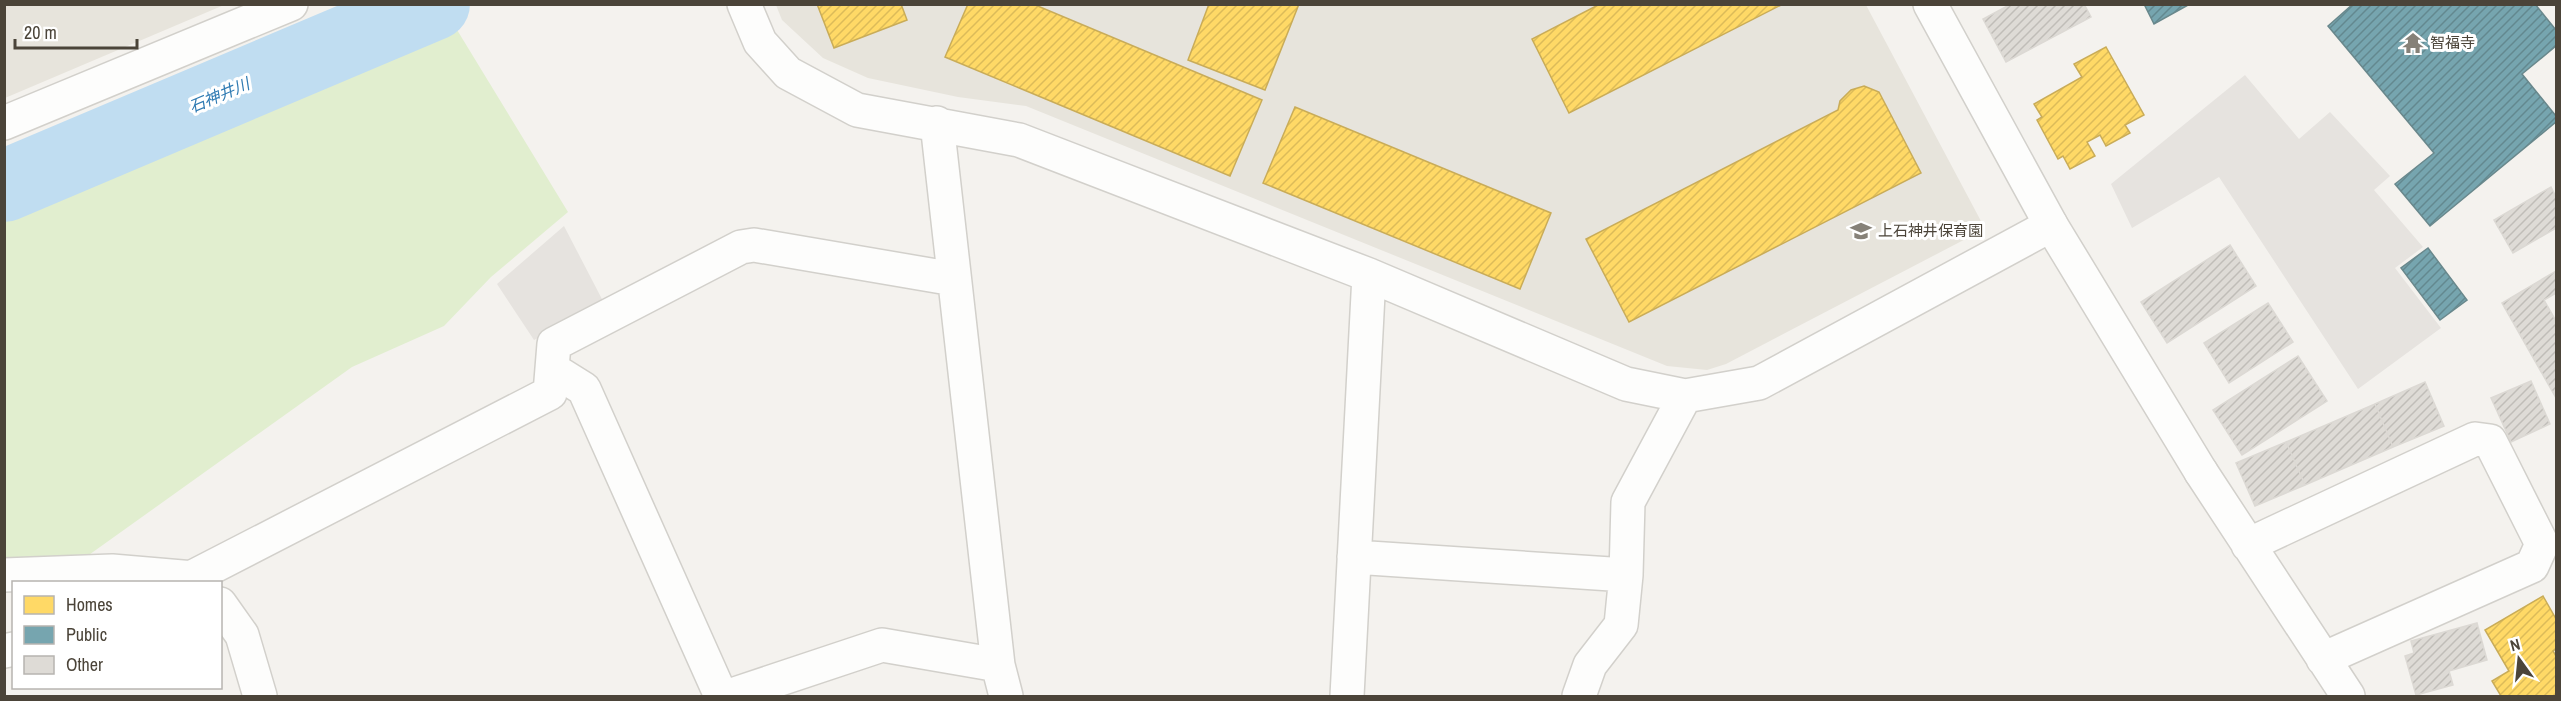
<svg xmlns="http://www.w3.org/2000/svg" width="2561" height="701" viewBox="0 0 2561 701" font-family="'Archivo Narrow','Noto Sans JP',sans-serif">
  <style>
    .residential { fill: #e7e4dc }
    .green { fill: #e1eecf }
    .parking { fill: #e6e3df }
    .homes { fill: url(#homes-hatch); stroke: #c9ac58; stroke-width: 1.5 }
    .public { fill: url(#public-hatch); stroke: #69888c; stroke-width: 1.5 }
    .lines { fill: none; stroke-linecap: round; stroke-linejoin: round }
    .river { stroke: #c0ddf1; stroke-width: 72 }
    .building { fill: url(#building-hatch); stroke: #dcd9d4; stroke-width: 1.5 }
    .minor-casing { stroke: #d2d0cb; stroke-width: 36 }
    .tertiary-casing { stroke: #d2d0cb; stroke-width: 36 }
    .minor { stroke: #fdfdfc; stroke-width: 33 }
    .tertiary { stroke: #fdfdfc; stroke-width: 33 }
    .labels { text-anchor: middle; stroke-width: 6; stroke-linejoin: round; paint-order: stroke }
    .poi-label { font-size: 15px; fill: #4b4439; stroke: #fff; text-anchor: start }
    .water-label { font-size: 16px; font-style: italic; fill: #2e7ab2; stroke: #fff }
  </style>
  <defs>
    <pattern id="homes-hatch" width="6" height="6" patternUnits="userSpaceOnUse" patternTransform="scale(1.5)"><rect width="6" height="6" fill="#ffd966"/><path d="M-1 1l2-2M0 6l6-6M5 7l2-2" fill="none" stroke="#dcbb59"/></pattern>
    <pattern id="public-hatch" width="6" height="6" patternUnits="userSpaceOnUse" patternTransform="scale(1.5)"><rect width="6" height="6" fill="#76a5af"/><path d="M-1 1l2-2M0 6l6-6M5 7l2-2" fill="none" stroke="#63888f"/></pattern>
    <pattern id="building-hatch" width="6" height="6" patternUnits="userSpaceOnUse" patternTransform="scale(1.5)"><rect width="6" height="6" fill="#dedbd6"/><path d="M-1 1l2-2M0 6l6-6M5 7l2-2" fill="none" stroke="#c0bdb8"/></pattern>
  </defs>
  <rect width="100%" height="100%" fill="#f4f2ee"/>
  <!-- residential -->
  <path class="residential" d="M5,4H224V5L5,98Z
    M776,5H1866L1982,223L1979,232L1726,364L1707,370L1667,366L1026,106L958,97L868,78L823,58L782,20Z"/>
  <!-- green -->
  <path class="green" d="M451,20L568,212L491,277L444,326L352,367L86,557H5L4,222Z"/>
  <!-- parking -->
  <path class="parking" d="M2245,75L2299,139L2330,112L2390,176L2374,190L2423,247L2395,268L2441,328L2358,389L2219,177L2132,228L2111,184Z
    M564,226L604,303L534,340L497,284Z"/>
  <!-- homes -->
  <path class="homes" d="M817,4H901L907,20L834,48Z
    M968,4H1033L1262,100L1230,176L945,57Z
    M1209,4H1299L1265,90L1188,60Z
    M1600,4H1783L1569,113L1532,39Z
    M2106,47L2144,115L2125,125L2130,133L2106,146L2100,135L2087,142L2095,156L2070,169L2063,156L2058,159L2037,120L2042,117L2034,104L2082,77L2074,64Z
    M1864,86L1879,92L1921,173L1629,322L1586,239L1838,110L1840,101L1851,90Z
    M1295,107L1551,213L1520,289L1263,183Z
    M2543,596L2556,619V649L2553,651L2556,656V696H2501L2492,681L2509,671L2485,630Z"/>
  <!-- public -->
  <path class="public" d="M2144,4H2190L2154,24Z
    M2353,4H2535L2556,30V46L2522,74L2556,116V122L2430,226L2395,184L2434,153L2328,26Z
    M2428,248L2467,300L2440,320L2401,268Z"/>
  <g class="lines">
    <!-- river -->
    <path class="river" d="M4,186L434,4"/>
  </g>
  <!-- building -->
  <path class="building" d="M2011,4H2084L2091,17L2006,62L1983,19Z
    M2551,187L2556,197V228L2513,253L2494,220Z
    M2230,245L2256,286L2167,343L2141,302Z
    M2556,271V293L2544,300L2556,321V398L2502,303Z
    M2268,303L2293,342L2229,383L2204,343Z
    M2298,356L2327,401L2242,455L2213,410Z
    M2531,381L2550,424L2511,442L2491,398Z
    M2425,382L2444,426L2393,447L2375,404Z
    M2375,404L2393,447L2305,485L2286,442Z
    M2286,442L2305,485L2255,506L2236,463Z
    M2477,623L2487,660L2449,671L2453,685L2416,695L2405,656L2414,653L2411,641Z"/>
  <g class="lines">
    <defs>
      <path id="minor" d="M744,4L760,42L788,73L857,110L1019,140L1369,275L1626,384L1685,396L1759,383L2051,225
        M4,123L291,4
        M937,123L998,665L1006,696
        M552,369L584,389L721,696
        M2201,472L2348,696
        M2248,545L2475,439L2490,441L2542,544L2532,566L2323,659
        M1354,557L1626,575
        M4,575L112,571L194,578L198,582
        M183,582L550,393L554,344L741,247L754,245L954,279
        M220,604L242,635L260,696
        M4,651L14,649
        M729,696L882,645L998,665
        M1347,696L1369,275
        M1579,696L1590,665L1621,625L1626,575L1628,502L1685,396"/>
      <path id="tertiary" d="M1930,4L2051,225L2201,472"/>
    </defs>
    <!-- minor casing -->
    <use href="#minor" class="minor-casing"/>
    <!-- tertiary casing -->
    <use href="#tertiary" class="tertiary-casing"/>
    <!-- minor -->
    <use href="#minor" class="minor"/>
    <!-- tertiary -->
    <use href="#tertiary" class="tertiary"/>
  </g>
  <!-- icons -->
  <defs>
    <symbol id="temple-bare" viewBox="-9 -9 18 18"><path d="M0-6L5-2H3V0L6.5 2.5H4V6H1.5V3h-3V6H-4V2.5H-6.5L-3 0V-2H-5Z" fill="#868178" stroke="#fff" stroke-width="2.5" paint-order="stroke"/></symbol>
    <symbol id="school-bare" viewBox="-9 -9 18 18"><path d="M0-5L7-2L0 1L-7-2ZM-4 1L0 2.5L4 1V4Q0 6-4 4Z" fill="#868178" stroke="#fff" stroke-width="2.5" paint-order="stroke"/></symbol>
  </defs>
  <g fill-rule="evenodd">
    <use href="#temple-bare" x="2398" y="28" width="30" height="30"/>
    <use href="#school-bare" x="1846" y="216" width="30" height="30"/>
  </g>
  <g class="labels">
    <!-- poi labels -->
    <g class="poi-label">
      <text x="2430" y="48">智福寺</text>
      <text x="1878" y="236">上石神井保育園</text>
    </g>
    <!-- water labels -->
    <g class="water-label">
      <text transform="translate(219 95) rotate(-23)" y="6">石神井川</text>
    </g>
  </g>
  <!-- border -->
  <rect width="2561" height="701" fill="none" stroke="#4b4439" stroke-width="12"/>
  <!-- legend -->
  <rect x="12" y="581" width="210" height="108" fill="#ffffff" stroke="#b7b4b0" stroke-width="1.5"/>
  <rect x="24" y="596" width="30" height="18" fill="#ffd966" stroke="#b7b4b0" stroke-width="1.5"/>
  <text x="66" y="611" font-size="18" fill="#4b4439">Homes</text>
  <rect x="24" y="626" width="30" height="18" fill="#76a5af" stroke="#b7b4b0" stroke-width="1.5"/>
  <text x="66" y="641" font-size="18" fill="#4b4439">Public</text>
  <rect x="24" y="656" width="30" height="18" fill="#dedbd6" stroke="#b7b4b0" stroke-width="1.5"/>
  <text x="66" y="671" font-size="18" fill="#4b4439">Other</text>
  <!-- north arrow -->
  <g transform="translate(2519 659) rotate(345)" stroke="#ffffff" stroke-width="4.5" paint-order="stroke">
  <path d="M0-4.5L10 22L0 15L-10 22Z" fill="#4b4439"/>
  <text y="-9" font-size="16" font-weight="bold" text-anchor="middle" fill="#4b4439">N</text>
  </g>
  <!-- scale -->
  <path d="M15 39v9h122v-9" fill="none" stroke="#4b4439" stroke-width="3"/>
  <text x="24" y="39" font-size="18" fill="#4b4439" stroke="#ffffff" stroke-width="4.5" paint-order="stroke">20 m</text>
</svg>
